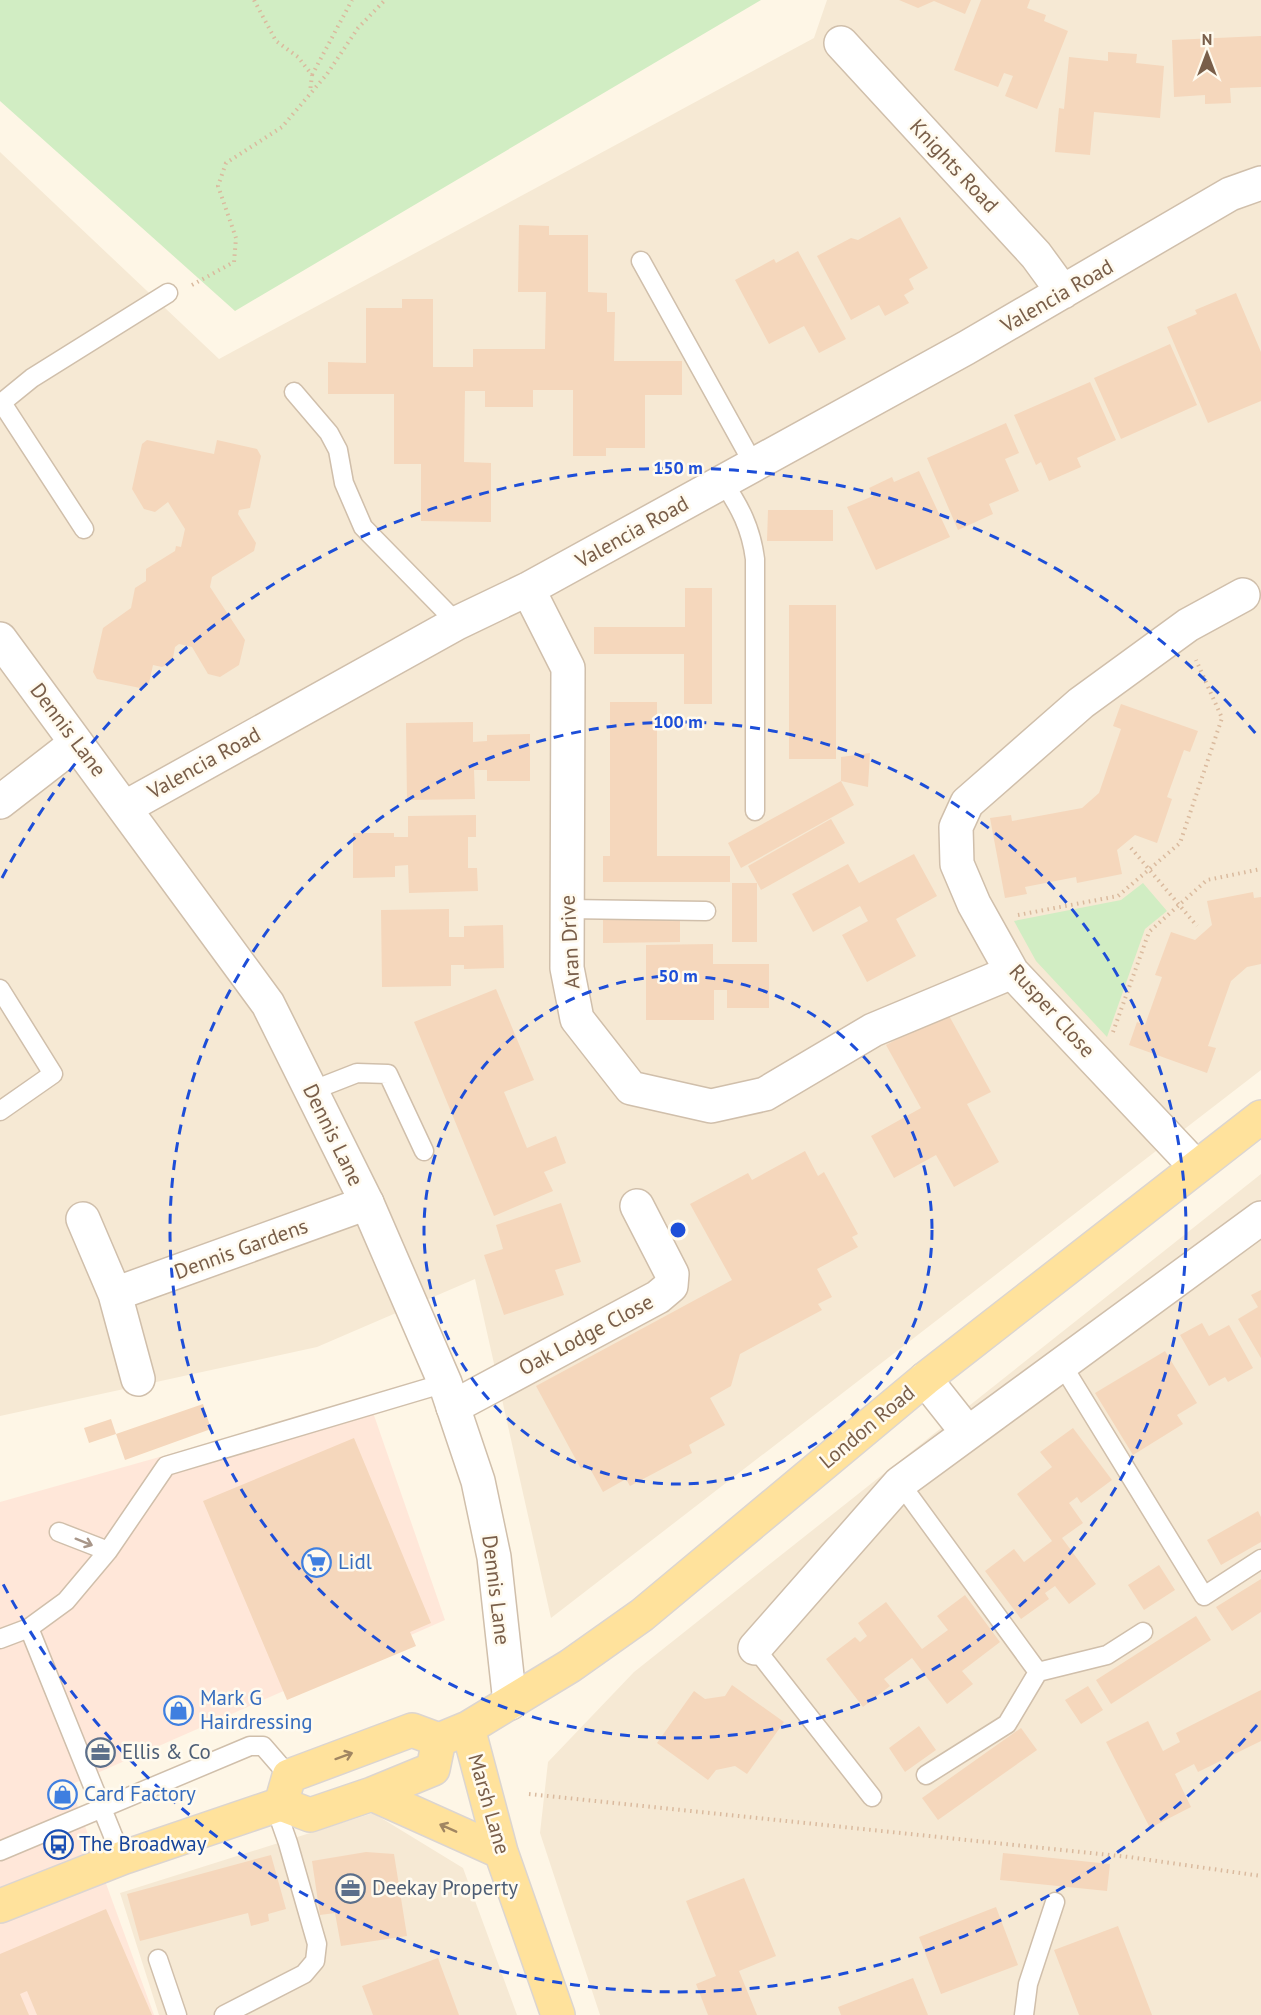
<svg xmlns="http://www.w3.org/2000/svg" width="1261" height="2015" viewBox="0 0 1261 2015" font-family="'PT Sans',sans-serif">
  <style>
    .residential { fill: #f6e9d4 }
    .commercial { fill: #ffe7d9 }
    .green { fill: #d1edc3 }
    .building { fill: #f5d7bc }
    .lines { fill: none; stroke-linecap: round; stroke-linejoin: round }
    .service-casing { stroke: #d0bfab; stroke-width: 21 }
    .minor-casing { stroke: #d0bfab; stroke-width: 36 }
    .tertiary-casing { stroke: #d0bfab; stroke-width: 36 }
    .primary-casing { stroke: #dcd5d0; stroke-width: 36 }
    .path { stroke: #daba9e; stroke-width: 4; stroke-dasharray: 1.5 4.5; stroke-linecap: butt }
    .service { stroke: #fff; stroke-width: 18 }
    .minor { stroke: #fff; stroke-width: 33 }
    .tertiary { stroke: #fff; stroke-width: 33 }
    .primary { stroke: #ffe29c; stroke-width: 33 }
    .oneway { stroke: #a89689 }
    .oneway2 { stroke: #a18662 }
    .ring { fill: none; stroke: #1d4ed8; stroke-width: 3; stroke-dasharray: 10 8 }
    .labels { text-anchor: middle; stroke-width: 5; stroke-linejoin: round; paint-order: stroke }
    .street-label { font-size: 21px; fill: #795e49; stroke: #fffaee }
    .shop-label { font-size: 21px; fill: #366cbe; stroke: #fffaee; text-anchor: start }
    .service-label { font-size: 21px; fill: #4e5e75; stroke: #fffaee; text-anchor: start }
    .transit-label { font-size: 21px; fill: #164399; stroke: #fffaee; text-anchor: start }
    .centre { fill: #1d4ed8; stroke: #fffaee; stroke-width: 3 }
    .ring-label { font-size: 18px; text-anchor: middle; font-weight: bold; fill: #1d4ed8; stroke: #fffaee; stroke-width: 5; stroke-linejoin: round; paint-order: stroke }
  </style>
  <rect width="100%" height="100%" fill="#fef6e6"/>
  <!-- residential -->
  <path class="residential" d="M827,0H1261V1070L551,1618L475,1279L317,1347L0,1416V152L219,359L814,38Z
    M1261,1174V2015H600L540,1833L548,1762L634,1672Z
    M373,1813L463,1868L517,2015H159L120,1893Z"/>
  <!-- commercial -->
  <path class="commercial" d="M368,1398L445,1620L70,1785L154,2015H0V1502Z"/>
  <!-- green -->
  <path class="green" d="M0,0H761L235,311L0,101Z
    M1143,883L1167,911L1145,929L1107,1037L1036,961L1014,921L1121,900Z"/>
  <!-- building -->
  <path class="building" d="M899,0H971L965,14L934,1L918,8Z
    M981,0H1030L1027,8L1046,15L1044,21L1068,31L1037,109L1005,96L1013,76L1004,73L998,87L954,70Z
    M1261,36V87L1230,88L1231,103L1205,104V95L1174,97L1172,40Z
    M1108,52L1137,54L1136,63L1164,66L1160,118L1094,112L1090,155L1055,152L1059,108L1064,109L1069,57L1108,61Z
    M900,217L928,268L909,279L914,289L904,295L909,303L885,316L879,305L851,320L817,256L851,238L858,240Z
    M519,225L549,226V235H588V292L607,293V312H615L614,361H682V395H645V448H606V456H573V390H533V407H485V391H465L464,462L491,463V522L421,521V464H394V394H328V362L366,363V308H402V299H433V367H473V349H545L546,292H518Z
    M798,251L846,339L819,353L804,326L769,344L735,280L774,259L776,263Z
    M1236,293L1261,352V401L1208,423L1167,327L1197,314L1195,310Z
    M1170,344L1197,405L1121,439L1094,378Z
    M1090,382L1116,440L1077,458L1081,467L1049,481L1041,462L1036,465L1014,415Z
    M1006,423L1019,453L1005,459L1019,491L989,504L993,514L958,530L927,458Z
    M147,440L214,454L217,440L257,449L261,456L250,508L239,510L238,514L256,543L254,551L212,577L210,587L245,640L239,665L220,677L208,674L192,647L179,644L175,647L172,663L162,667L153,665L149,683L140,688L97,679L93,672L103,628L131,608L135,588L146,581V569L175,551L176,546L181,547L185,529L168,502L155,512L144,509L132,489L142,444Z
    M919,471L950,537L876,570L847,507L873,496L869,488L892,477L894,482Z
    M768,510H833V541H767Z
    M685,588H712V704H684V654H594V627H685Z
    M789,605H836V759H789Z
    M610,702H657V856H730V882H603V856H610Z
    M1121,704L1198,731L1190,752L1184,750L1167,797L1172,799L1157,843L1135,835L1117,850L1122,874L1077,883L1076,877L1025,887L1027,894L1005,898L990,818L1011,815L1012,821L1082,808L1099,793L1121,729L1113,726Z
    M473,722V742L487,741V735L530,734V781H487V770H474L475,799L407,800L406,723Z
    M870,753L868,787L841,781V757Z
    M841,781L854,805L741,868L728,843Z
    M476,815V837H468V868H477L478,891L409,893L408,865L395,866V877L353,878V833H394V837H408V816Z
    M831,819L845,843L761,890L748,866Z
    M914,854L937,896L896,919L916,956L867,982L842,935L868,921L860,906L813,932L792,894L848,864L859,883Z
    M732,883H757V942H732Z
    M1253,892L1254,898L1261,897V964L1247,967L1231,981L1208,1046L1216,1048L1207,1073L1129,1045L1137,1022L1145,1025L1162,977L1155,975L1171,932L1195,940L1212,925L1207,901Z
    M449,909V937H464V926L503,925L504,968L464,969V965H451V986L382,987L381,910Z
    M680,917V942L603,943V919Z
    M713,944V964H769V1008H727V990H714V1020H646V945Z
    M496,989L534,1080L504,1092L527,1148L556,1136L566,1163L544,1172L553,1191L494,1216L414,1022Z
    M947,1012L991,1092L967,1104L999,1162L954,1187L936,1155L894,1178L871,1136L921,1108L886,1045Z
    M805,1151L818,1176L824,1172L858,1234L852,1237L858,1247L817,1269L832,1297L818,1304L822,1310L740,1354L731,1386L710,1398L725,1425L689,1445L692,1453L630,1486L626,1479L603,1492L588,1465L581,1469L536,1386L732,1280L690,1204L748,1173L752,1180Z
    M561,1203L581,1262L555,1270L564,1295L504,1315L484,1255L503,1249L496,1225Z
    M1261,1290V1358L1238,1319L1258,1307L1251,1295Z
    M1202,1323L1209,1336L1229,1325L1253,1368L1228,1382L1225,1377L1209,1386L1180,1335Z
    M1165,1351L1197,1403L1177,1415L1183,1424L1133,1455L1095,1393Z
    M203,1404L211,1429L125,1460L116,1434Z
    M111,1419L116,1434L89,1443L84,1428Z
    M1073,1428L1112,1480L1081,1503L1077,1497L1069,1503L1083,1523L1062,1538L1096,1584L1069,1604L1055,1586L1045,1593L1049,1599L1021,1619L985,1571L1014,1549L1024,1562L1052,1541L1017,1494L1052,1467L1040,1452Z
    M354,1438L431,1623L410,1632L416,1646L287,1700L203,1501Z
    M1258,1511L1261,1517V1542L1221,1565L1207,1540Z
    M1159,1565L1175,1590L1144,1610L1128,1585Z
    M1261,1579V1612L1232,1631L1216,1607Z
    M965,1595L1000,1642L962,1671L973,1684L947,1704L912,1658L884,1679L890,1686L863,1707L826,1659L855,1637L860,1642L867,1636L858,1623L886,1602L922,1649L948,1630L937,1616Z
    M1196,1616L1211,1640L1111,1704L1096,1680Z
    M732,1685L784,1722L747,1774L735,1766L716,1770L708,1780L657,1743L694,1691L705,1699L725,1696Z
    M1088,1686L1103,1710L1081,1724L1065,1700Z
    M1261,1690V1741L1198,1772L1194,1764L1175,1774L1191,1807L1150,1828L1106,1742L1148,1721L1163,1751L1180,1742L1176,1733Z
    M919,1726L936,1750L905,1772L889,1748Z
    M1021,1728L1037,1750L938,1820L922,1798Z
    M366,1852L394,1854L407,1936L341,1946L335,1913L320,1915L312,1861Z
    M1003,1853L1110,1864L1107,1891L1000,1880Z
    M271,1855L286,1909L268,1914L269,1921L251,1926L248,1913L140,1941L127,1894Z
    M744,1878L776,1956L739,1971L757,2015H708L696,1984L716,1976L686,1901Z
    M996,1907L1018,1965L941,1994L919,1937Z
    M106,1909L152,2015H37L27,1991L20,1994L29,2015H0V1954Z
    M1118,1926L1152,2015H1079L1054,1950Z
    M438,1958L459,2015H373L362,1986Z
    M913,1978L928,2015H841L838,2007Z"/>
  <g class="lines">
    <defs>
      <path id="service" d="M641,261L754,465
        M294,392L329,433L338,450L344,483L363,527L457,623
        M2,403L84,529
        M0,404L32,378L168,293
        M723,482C740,507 751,528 755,559V811
        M567,909L706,911
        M0,989L53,1074L0,1111
        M311,1091L357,1073L388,1074L424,1151
        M1061,1363L1204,1596L1261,1559
        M900,1483L1038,1672
        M59,1532L108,1551
        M29,1628L122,1858
        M0,1639L29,1628L66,1601L108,1551L166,1466L445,1383
        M755,1648L872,1797
        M926,1775L1007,1724L1038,1672L1107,1655L1143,1632
        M0,1851L250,1746H263L289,1776
        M158,1959L177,2015
        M224,2015L304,1974L315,1961L317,1944L288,1843L275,1806
        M1024,2015L1028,1984L1055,1902"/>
      <path id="minor" d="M841,43L1036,255L1063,292
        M528,589L568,668L567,968L577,1019L631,1088L711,1106L765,1094L873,1030L1012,972
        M0,802L76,743
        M126,807L457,623L528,589L966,348L1230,194L1261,183
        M1196,1167L1012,972L974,904L957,864L956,827L967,803L1081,703L1188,625L1243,595
        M83,1219L115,1294L138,1379
        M115,1294L367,1203
        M925,1379L967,1432
        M453,1407L658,1297L671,1286L672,1274L637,1206
        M755,1648L900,1483L1261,1218"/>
      <path id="tertiary" d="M0,639L268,1004L367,1203L445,1383L478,1481L494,1557L510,1703"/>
      <path id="primary" d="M468,1728L501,1852L558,2015
        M372,1794L501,1852
        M281,1804L289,1776L412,1730L439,1740L468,1728L570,1666L642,1615L925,1379L1261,1117
        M0,1906L122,1858L281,1804L310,1815L372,1794L433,1769L439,1740"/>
    </defs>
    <!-- service casing -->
    <use href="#service" class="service-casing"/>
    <!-- minor casing -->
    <use href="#minor" class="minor-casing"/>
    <!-- tertiary casing -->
    <use href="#tertiary" class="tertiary-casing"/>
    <!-- primary casing -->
    <use href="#primary" class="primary-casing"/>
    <!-- path -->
    <path class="path" d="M254,0L276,41L298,57L312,75L310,92
      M312,75L352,0
      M192,285L234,262L236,238L218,186L226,163L282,127L327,74L358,28L385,0
      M1131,848L1197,926
      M1018,915L1118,896L1180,843L1222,718L1196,660
      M1113,1032L1149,932L1207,880L1261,869
      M529,1794L1129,1857L1261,1876"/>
    <!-- service -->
    <use href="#service" class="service"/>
    <!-- minor -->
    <use href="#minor" class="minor"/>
    <!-- tertiary -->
    <use href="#tertiary" class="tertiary"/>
    <!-- primary -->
    <use href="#primary" class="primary"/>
  </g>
  <!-- one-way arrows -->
  <defs><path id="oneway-shaft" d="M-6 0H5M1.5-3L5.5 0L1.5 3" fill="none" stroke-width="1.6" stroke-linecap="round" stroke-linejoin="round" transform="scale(1.5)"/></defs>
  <use class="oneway" href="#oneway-shaft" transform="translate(84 1542) rotate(22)"/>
  <g class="oneway2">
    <use href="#oneway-shaft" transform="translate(344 1756) rotate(-20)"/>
    <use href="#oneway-shaft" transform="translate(448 1828) rotate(-156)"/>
  </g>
  <!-- distance rings -->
  <g class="ring">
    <circle cx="678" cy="1230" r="254"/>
    <circle cx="678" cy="1230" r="508"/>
    <path d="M1257 1725A762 762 0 0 1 2 1582M2 878A762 762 0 0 1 1257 735"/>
  </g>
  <!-- icons -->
  <defs>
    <symbol id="supermarket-ring" viewBox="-11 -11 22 22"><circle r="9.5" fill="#fffaee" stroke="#3f7fe0" stroke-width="1.5"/><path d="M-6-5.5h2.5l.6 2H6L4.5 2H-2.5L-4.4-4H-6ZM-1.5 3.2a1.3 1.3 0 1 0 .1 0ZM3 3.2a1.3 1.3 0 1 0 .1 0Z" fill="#3f7fe0"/></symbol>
    <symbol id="shop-ring" viewBox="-11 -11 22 22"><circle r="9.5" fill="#fffaee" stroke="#3f7fe0" stroke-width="1.5"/><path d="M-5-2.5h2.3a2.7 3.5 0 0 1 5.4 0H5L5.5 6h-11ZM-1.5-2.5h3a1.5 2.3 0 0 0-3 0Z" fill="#3f7fe0"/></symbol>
    <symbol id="office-ring" viewBox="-11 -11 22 22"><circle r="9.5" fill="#fffaee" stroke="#5c6f8a" stroke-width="1.5"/><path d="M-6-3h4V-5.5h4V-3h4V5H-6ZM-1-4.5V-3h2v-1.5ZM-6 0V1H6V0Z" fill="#5c6f8a"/></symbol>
    <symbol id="bus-ring" viewBox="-11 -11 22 22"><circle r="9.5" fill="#fffaee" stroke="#1a4fb4" stroke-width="1.5"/><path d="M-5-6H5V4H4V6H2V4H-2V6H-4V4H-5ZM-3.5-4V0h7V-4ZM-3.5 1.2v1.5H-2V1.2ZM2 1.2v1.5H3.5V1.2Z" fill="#1a4fb4"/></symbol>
  </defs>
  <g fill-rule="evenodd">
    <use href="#supermarket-ring" x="300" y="1546" width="33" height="33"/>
    <use href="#shop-ring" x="162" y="1694" width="33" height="33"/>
    <use href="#office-ring" x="84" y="1736" width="33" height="33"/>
    <use href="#shop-ring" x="46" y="1778" width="33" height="33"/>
    <use href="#bus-ring" x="42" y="1828" width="33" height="33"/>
    <use href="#office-ring" x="334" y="1872" width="33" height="33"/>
  </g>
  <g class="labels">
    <!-- street labels -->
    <g class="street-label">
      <text transform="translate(954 166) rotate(47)" y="7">Knights Road</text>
      <text transform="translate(1057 296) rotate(-30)" y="7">Valencia Road</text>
      <text transform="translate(632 532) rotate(-29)" y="7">Valencia Road</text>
      <text transform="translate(68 730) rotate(53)" y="7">Dennis Lane</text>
      <text transform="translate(204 763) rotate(-29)" y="7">Valencia Road</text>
      <text transform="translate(570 942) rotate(-93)" y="7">Aran Drive</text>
      <text transform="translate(1052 1011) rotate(48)" y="7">Rusper Close</text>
      <text transform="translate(333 1135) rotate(64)" y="7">Dennis Lane</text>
      <text transform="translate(241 1249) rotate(-20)" y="7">Dennis Gardens</text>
      <text transform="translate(586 1335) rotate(-28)" y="7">Oak Lodge Close</text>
      <text transform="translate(867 1427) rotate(-40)" y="7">London Road</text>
      <text transform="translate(496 1590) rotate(83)" y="7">Dennis Lane</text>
      <text transform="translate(489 1804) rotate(74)" y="7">Marsh Lane</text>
    </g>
    <!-- shop labels -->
    <g class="shop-label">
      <text x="338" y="1569">Lidl</text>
      <text x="200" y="1705">Mark G<tspan x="200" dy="24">Hairdressing</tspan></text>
      <text x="84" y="1801">Card Factory</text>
    </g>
    <!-- service labels -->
    <g class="service-label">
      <text x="122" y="1759">Ellis &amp; Co</text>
      <text x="372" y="1895">Deekay Property</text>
    </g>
    <!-- transit labels -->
    <g class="transit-label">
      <text x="79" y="1851">The Broadway</text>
    </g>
  </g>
  <circle cx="678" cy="1230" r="9" class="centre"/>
  <g class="ring-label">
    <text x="678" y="474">150 m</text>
    <text x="678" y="728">100 m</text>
    <text x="678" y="982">50 m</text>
  </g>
  <!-- north arrow -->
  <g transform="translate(1207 54)" stroke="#fffaee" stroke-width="4.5" paint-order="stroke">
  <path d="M0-4.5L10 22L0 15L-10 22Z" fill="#795e49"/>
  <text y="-9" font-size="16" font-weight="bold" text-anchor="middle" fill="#795e49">N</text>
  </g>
</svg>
